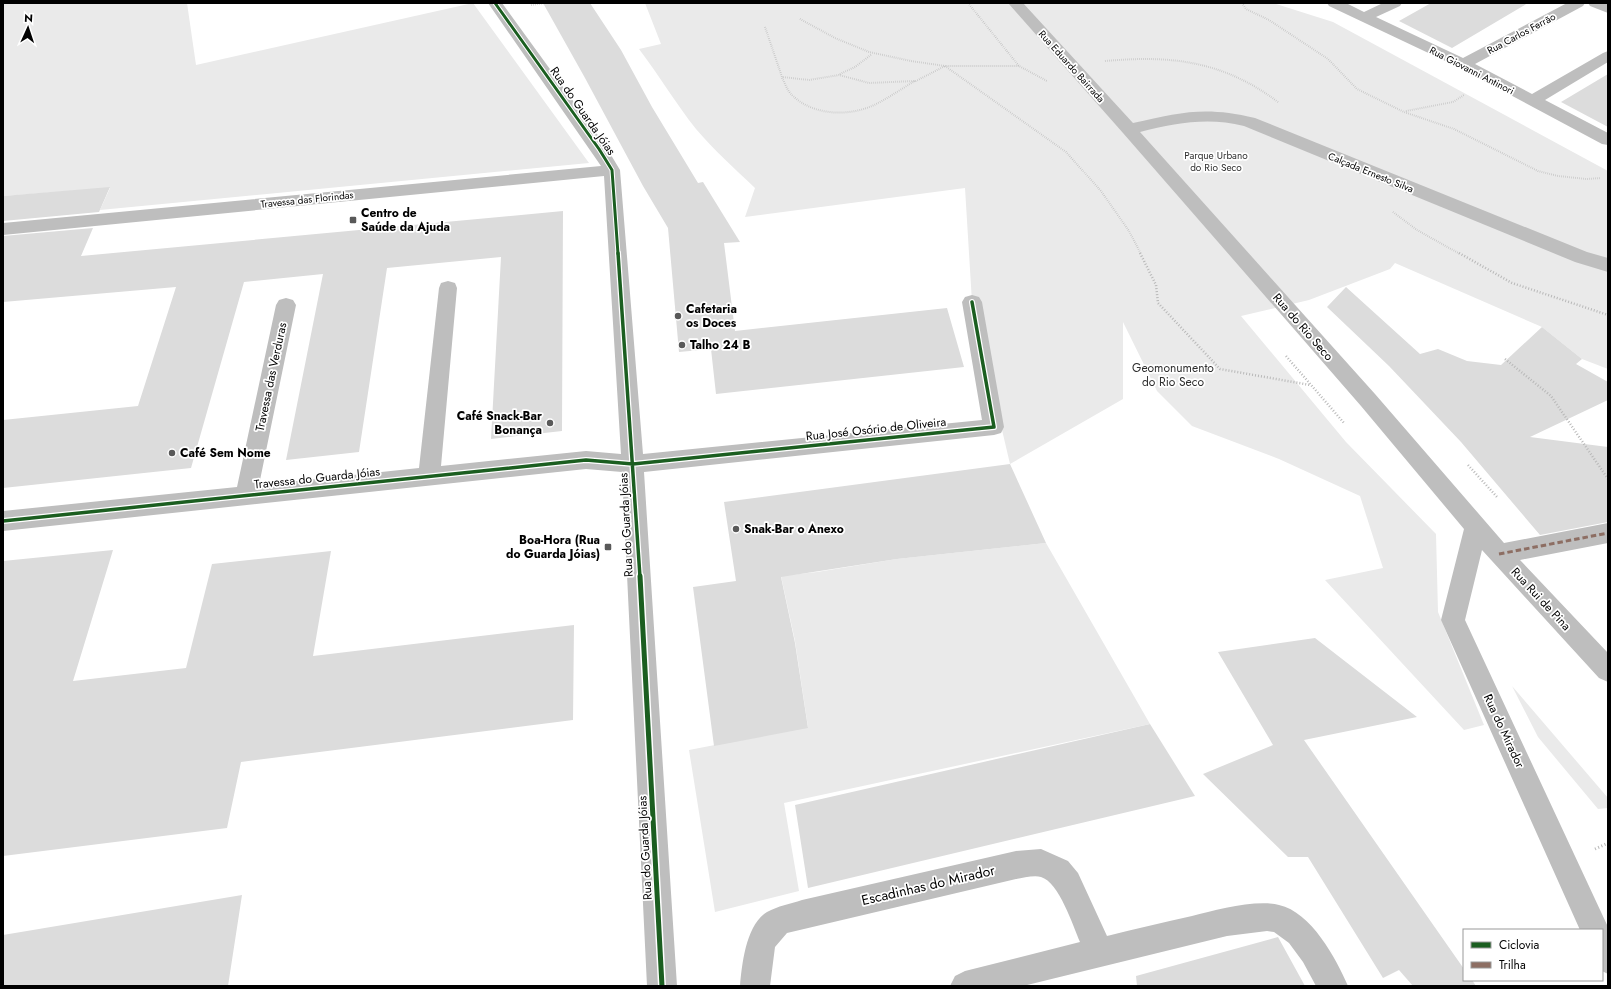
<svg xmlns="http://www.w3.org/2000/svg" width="1611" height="989" viewBox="0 0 1611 989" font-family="Jost,sans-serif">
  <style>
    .green { fill: #eaeaea }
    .building { fill: #dcdcdc }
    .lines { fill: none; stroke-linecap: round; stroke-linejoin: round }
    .path-far2 { stroke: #b8b8b8; stroke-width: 2; stroke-dasharray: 0.5 1.5; stroke-linecap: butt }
    .path-far1 { stroke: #b8b8b8; stroke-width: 2.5; stroke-dasharray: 1 2; stroke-linecap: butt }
    .path { stroke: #b8b8b8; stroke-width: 3; stroke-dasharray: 1 2.5; stroke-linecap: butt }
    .minor { fill: #bebebe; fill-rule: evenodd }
    .quiet { stroke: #8d6e63; stroke-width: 3; stroke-dasharray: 5.5 3; stroke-linecap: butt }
    .cycleway-far2-casing { stroke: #fff; stroke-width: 5 }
    .cycleway-far1-casing { stroke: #fff; stroke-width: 6 }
    .cycleway-casing { stroke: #fff; stroke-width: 8 }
    .cycleway-far2 { stroke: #1b5e20; stroke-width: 3 }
    .cycleway-far1 { stroke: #1b5e20; stroke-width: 3.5 }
    .cycleway { stroke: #1b5e20; stroke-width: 5 }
    .poi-dot { fill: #595959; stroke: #fff; stroke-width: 1.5 }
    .labels { text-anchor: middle; stroke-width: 3.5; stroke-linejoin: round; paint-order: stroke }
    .far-street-label { font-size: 10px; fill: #000; stroke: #fff }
    .far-park-label { font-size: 10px; fill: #2f2f2f; stroke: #fff }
    .street-label { font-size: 12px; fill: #000; stroke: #fff }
    .poi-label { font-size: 12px; font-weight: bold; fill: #000; stroke: #fff; text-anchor: start }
    .park-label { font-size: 12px; fill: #2f2f2f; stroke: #fff }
    .near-street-label { font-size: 14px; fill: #000; stroke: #fff }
  </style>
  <rect width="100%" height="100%" fill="#fff"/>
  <!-- green -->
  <path class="green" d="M3,3H187L196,65L473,3L589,163L100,210L110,188L3,196Z
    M645,3H1273L1333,22L1608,171V369L1582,359L1542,327L1395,263L1390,269L1309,300L1241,316L1346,442L1436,534L1438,612L1484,725L1464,730L1325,580L1383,568L1360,496L1279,459L1192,426L1157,391L1123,322V399L1010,464L972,302L965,188L745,217L755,188C735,169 714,150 696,129C676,104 659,75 639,49L661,44Z
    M1046,543L1150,724L784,803L799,891L715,912L689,750L808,727L795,641L781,576L817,572L897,559Z
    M1512,686L1608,798V808L1598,809L1538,737Z"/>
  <!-- building -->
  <path class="building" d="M543,3H590L621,50L652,107L698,183L703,182L740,242L724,243L735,331L947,308L964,367L716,394L711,349L679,352L668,228L643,186L585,78Z
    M1431,3H1528L1452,48L1399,21Z
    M1608,74V127L1561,102Z
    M110,187L99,212L3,221V196Z
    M563,211L562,431L491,439L501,257L387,268L359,452L286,460L323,274L244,282L191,468L3,488V420L138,406L176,287L3,302V236L93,228L81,256Z
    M1346,287L1420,354L1438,349L1467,361L1501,365L1542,327L1582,359L1576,364L1608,382V400L1530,437L1608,447V522L1540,535L1461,442L1389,366L1327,307Z
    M1010,464L1046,543L897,559L781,577L795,643L808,728L714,746L693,587L736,581L724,502Z
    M113,550L73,681L186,668L212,564L331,551L313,656L574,625L573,720L241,762L227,828L3,856V561Z
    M1315,638L1417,717L1304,740L1464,969V980H1472L1476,986H1413L1399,970L1383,978L1308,857H1288L1203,774L1273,745L1218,652Z
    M1150,724L1195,796L808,888L795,805Z
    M242,895L228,986H3V935Z
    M1278,937L1305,986H1137L1136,976Z"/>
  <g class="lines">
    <!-- path-far2 -->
    <path class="path-far2" d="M968,3L1019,66
      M1242,3L1246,9L1269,20L1328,59L1357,89L1404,112L1454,129L1538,171L1558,176L1586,179L1601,178
      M531,5L544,3
      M800,19L835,38L869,52L911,61L945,66L1066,152L1101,191L1129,231L1141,254
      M765,27L782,77L809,80L839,75L869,83L916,81L945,66H1019L1047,81
      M1105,61C1172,55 1223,61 1278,102
      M840,74L855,67L872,54
      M782,78C785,83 787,90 791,94C811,115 846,117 872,106C887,99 901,89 915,81
      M1406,111L1453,102L1464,95
      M1393,212L1417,230L1460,254"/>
    <!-- path-far1 -->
    <path class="path-far1" d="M1140,253L1156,285L1158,303L1220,369L1310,385
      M1459,253L1512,283L1608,315
      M1286,356L1344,423
      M1505,359L1551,396L1608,479
      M1468,465L1497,497"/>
    <!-- path -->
    <path class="path" d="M1595,849L1608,843"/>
    <!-- minor -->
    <path class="minor" d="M488,3H502L605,145L620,170L643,454L982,420L962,302L965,297L972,295L979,297L982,302L1004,427L1001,433L994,435L644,472L677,986H647L622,472L586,469L3,531V511L237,487L276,305L279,300L286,298L293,300L296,305L259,485L419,468L439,288L441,283L448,281L455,283L457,288L441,466L586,451L621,454L604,176L3,235V223L601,166Z
      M1008,3H1023L1133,123C1181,112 1206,106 1255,118L1587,252L1608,258V272L1575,262L1244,126C1208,117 1176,123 1140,132L1375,394L1504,543L1608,523V543L1520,560L1608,653V682L1599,678L1482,550L1465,620L1608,927V974L1602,971V930H1580L1441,620L1464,529L1361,406L1123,133Z
      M1327,3H1346L1364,12L1383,3H1402L1400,6L1376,17L1463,58L1567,3H1585L1583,6L1475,64L1532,94L1603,53L1608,51V62L1545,100L1608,133V145L1602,144L1458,67L1329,6Z
      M1588,3L1608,4V13L1590,6Z
      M1041,849L1068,861L1078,873L1107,936C1135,929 1164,922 1192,916C1216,910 1256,899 1279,905C1311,912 1336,958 1348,986H1316L1303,962L1289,943L1274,932L1267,931L1227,936L1023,986H950L955,976L965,971L1080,942C1073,926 1059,882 1041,877C1034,875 1023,878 1016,879L787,933L775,947L770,986H740C742,964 746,925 767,912C778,906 790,904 802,900L1016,851Z"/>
    <!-- quiet -->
    <path class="quiet" d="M1499,554L1608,533"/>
    <defs>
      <path id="cycleway-far2" d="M495,3L599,149L612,170L618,254"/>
      <path id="cycleway-far1" d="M618,253L640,577
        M3,521L586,460L633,464L994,427L972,302"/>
      <path id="cycleway" d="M640,576L662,986"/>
    </defs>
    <!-- cycleway-far2 casing -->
    <use href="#cycleway-far2" class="cycleway-far2-casing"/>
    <!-- cycleway-far1 casing -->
    <use href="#cycleway-far1" class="cycleway-far1-casing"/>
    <!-- cycleway casing -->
    <use href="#cycleway" class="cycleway-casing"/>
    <!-- cycleway-far2 -->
    <use href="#cycleway-far2" class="cycleway-far2"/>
    <!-- cycleway-far1 -->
    <use href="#cycleway-far1" class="cycleway-far1"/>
    <!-- cycleway -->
    <use href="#cycleway" class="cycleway"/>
  </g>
  <!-- markers -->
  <g class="poi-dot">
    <rect x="349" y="216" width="8" height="8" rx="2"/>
    <circle cx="678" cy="316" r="4"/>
    <circle cx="682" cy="345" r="4"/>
    <circle cx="550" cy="423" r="4"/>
    <circle cx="172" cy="453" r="4"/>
    <circle cx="736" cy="529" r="4"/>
    <rect x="604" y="543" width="8" height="8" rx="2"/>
  </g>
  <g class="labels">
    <!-- far-street labels -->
    <g class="far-street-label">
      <text transform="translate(1521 33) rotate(-28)" y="4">Rua Carlos Ferrão</text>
      <text transform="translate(1072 66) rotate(48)" y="4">Rua Eduardo Bairrada</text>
      <text transform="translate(1472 70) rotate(27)" y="4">Rua Giovanni Antinori</text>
      <text transform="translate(1371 172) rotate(22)" y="4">Calçada Ernesto Silva</text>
      <text transform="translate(307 199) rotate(-6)" y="4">Travessa das Florindas</text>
    </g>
    <!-- far-park labels -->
    <g class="far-park-label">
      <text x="1216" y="159">Parque Urbano<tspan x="1216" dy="12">do Rio Seco</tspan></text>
    </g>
    <!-- street labels -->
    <g class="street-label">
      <text transform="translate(583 111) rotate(55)" y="4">Rua do Guarda Jóias</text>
      <text transform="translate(1303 327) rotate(49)" y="4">Rua do Rio Seco</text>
      <text transform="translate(271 377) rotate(-78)" y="4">Travessa das Verduras</text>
      <text transform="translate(876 429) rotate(-6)" y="4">Rua José Osório de Oliveira</text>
      <text transform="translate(317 478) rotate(-6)" y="4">Travessa do Guarda Jóias</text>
      <text transform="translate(626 525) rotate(-93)" y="4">Rua do Guarda Jóias</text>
      <text transform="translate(1541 599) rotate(47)" y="4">Rua Rui de Pina</text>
      <text transform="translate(1504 731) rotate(65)" y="4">Rua do Mirador</text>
      <text transform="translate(645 848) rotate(-93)" y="4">Rua do Guarda Jóias</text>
    </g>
    <!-- poi labels -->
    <g class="poi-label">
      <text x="361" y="217">Centro de<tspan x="361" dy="14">Saúde da Ajuda</tspan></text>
      <text x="686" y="313">Cafetaria<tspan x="686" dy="14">os Doces</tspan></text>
      <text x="690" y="349">Talho 24 B</text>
      <text x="542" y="420" text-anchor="end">Café Snack-Bar<tspan x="542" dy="14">Bonança</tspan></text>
      <text x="180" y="457">Café Sem Nome</text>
      <text x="744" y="533">Snak-Bar o Anexo</text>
      <text x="600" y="544" text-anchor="end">Boa-Hora (Rua<tspan x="600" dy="14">do Guarda Jóias)</tspan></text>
    </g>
    <!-- park labels -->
    <g class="park-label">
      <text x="1173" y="372">Geomonumento<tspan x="1173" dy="14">do Rio Seco</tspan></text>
    </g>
    <!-- near-street labels -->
    <g class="near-street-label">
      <text transform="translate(928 885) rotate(-13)" y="5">Escadinhas do Mirador</text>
    </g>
  </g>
  <!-- border -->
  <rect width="1611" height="989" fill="none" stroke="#000000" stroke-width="8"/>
  <!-- legend -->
  <rect x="1463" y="929" width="140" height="52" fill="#ffffff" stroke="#999999"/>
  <rect x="1471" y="942" width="20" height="6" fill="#1b5e20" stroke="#999999"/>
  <text x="1499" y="949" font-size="12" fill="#000000">Ciclovia</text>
  <rect x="1471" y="962" width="20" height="6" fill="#8d6e63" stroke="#999999"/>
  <text x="1499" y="969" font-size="12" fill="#000000">Trilha</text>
  <!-- north arrow -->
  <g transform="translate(28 28) rotate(3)" stroke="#ffffff" stroke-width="3" paint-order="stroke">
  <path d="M0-3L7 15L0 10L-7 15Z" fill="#000000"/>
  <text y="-6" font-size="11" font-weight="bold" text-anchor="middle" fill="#000000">N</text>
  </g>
</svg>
